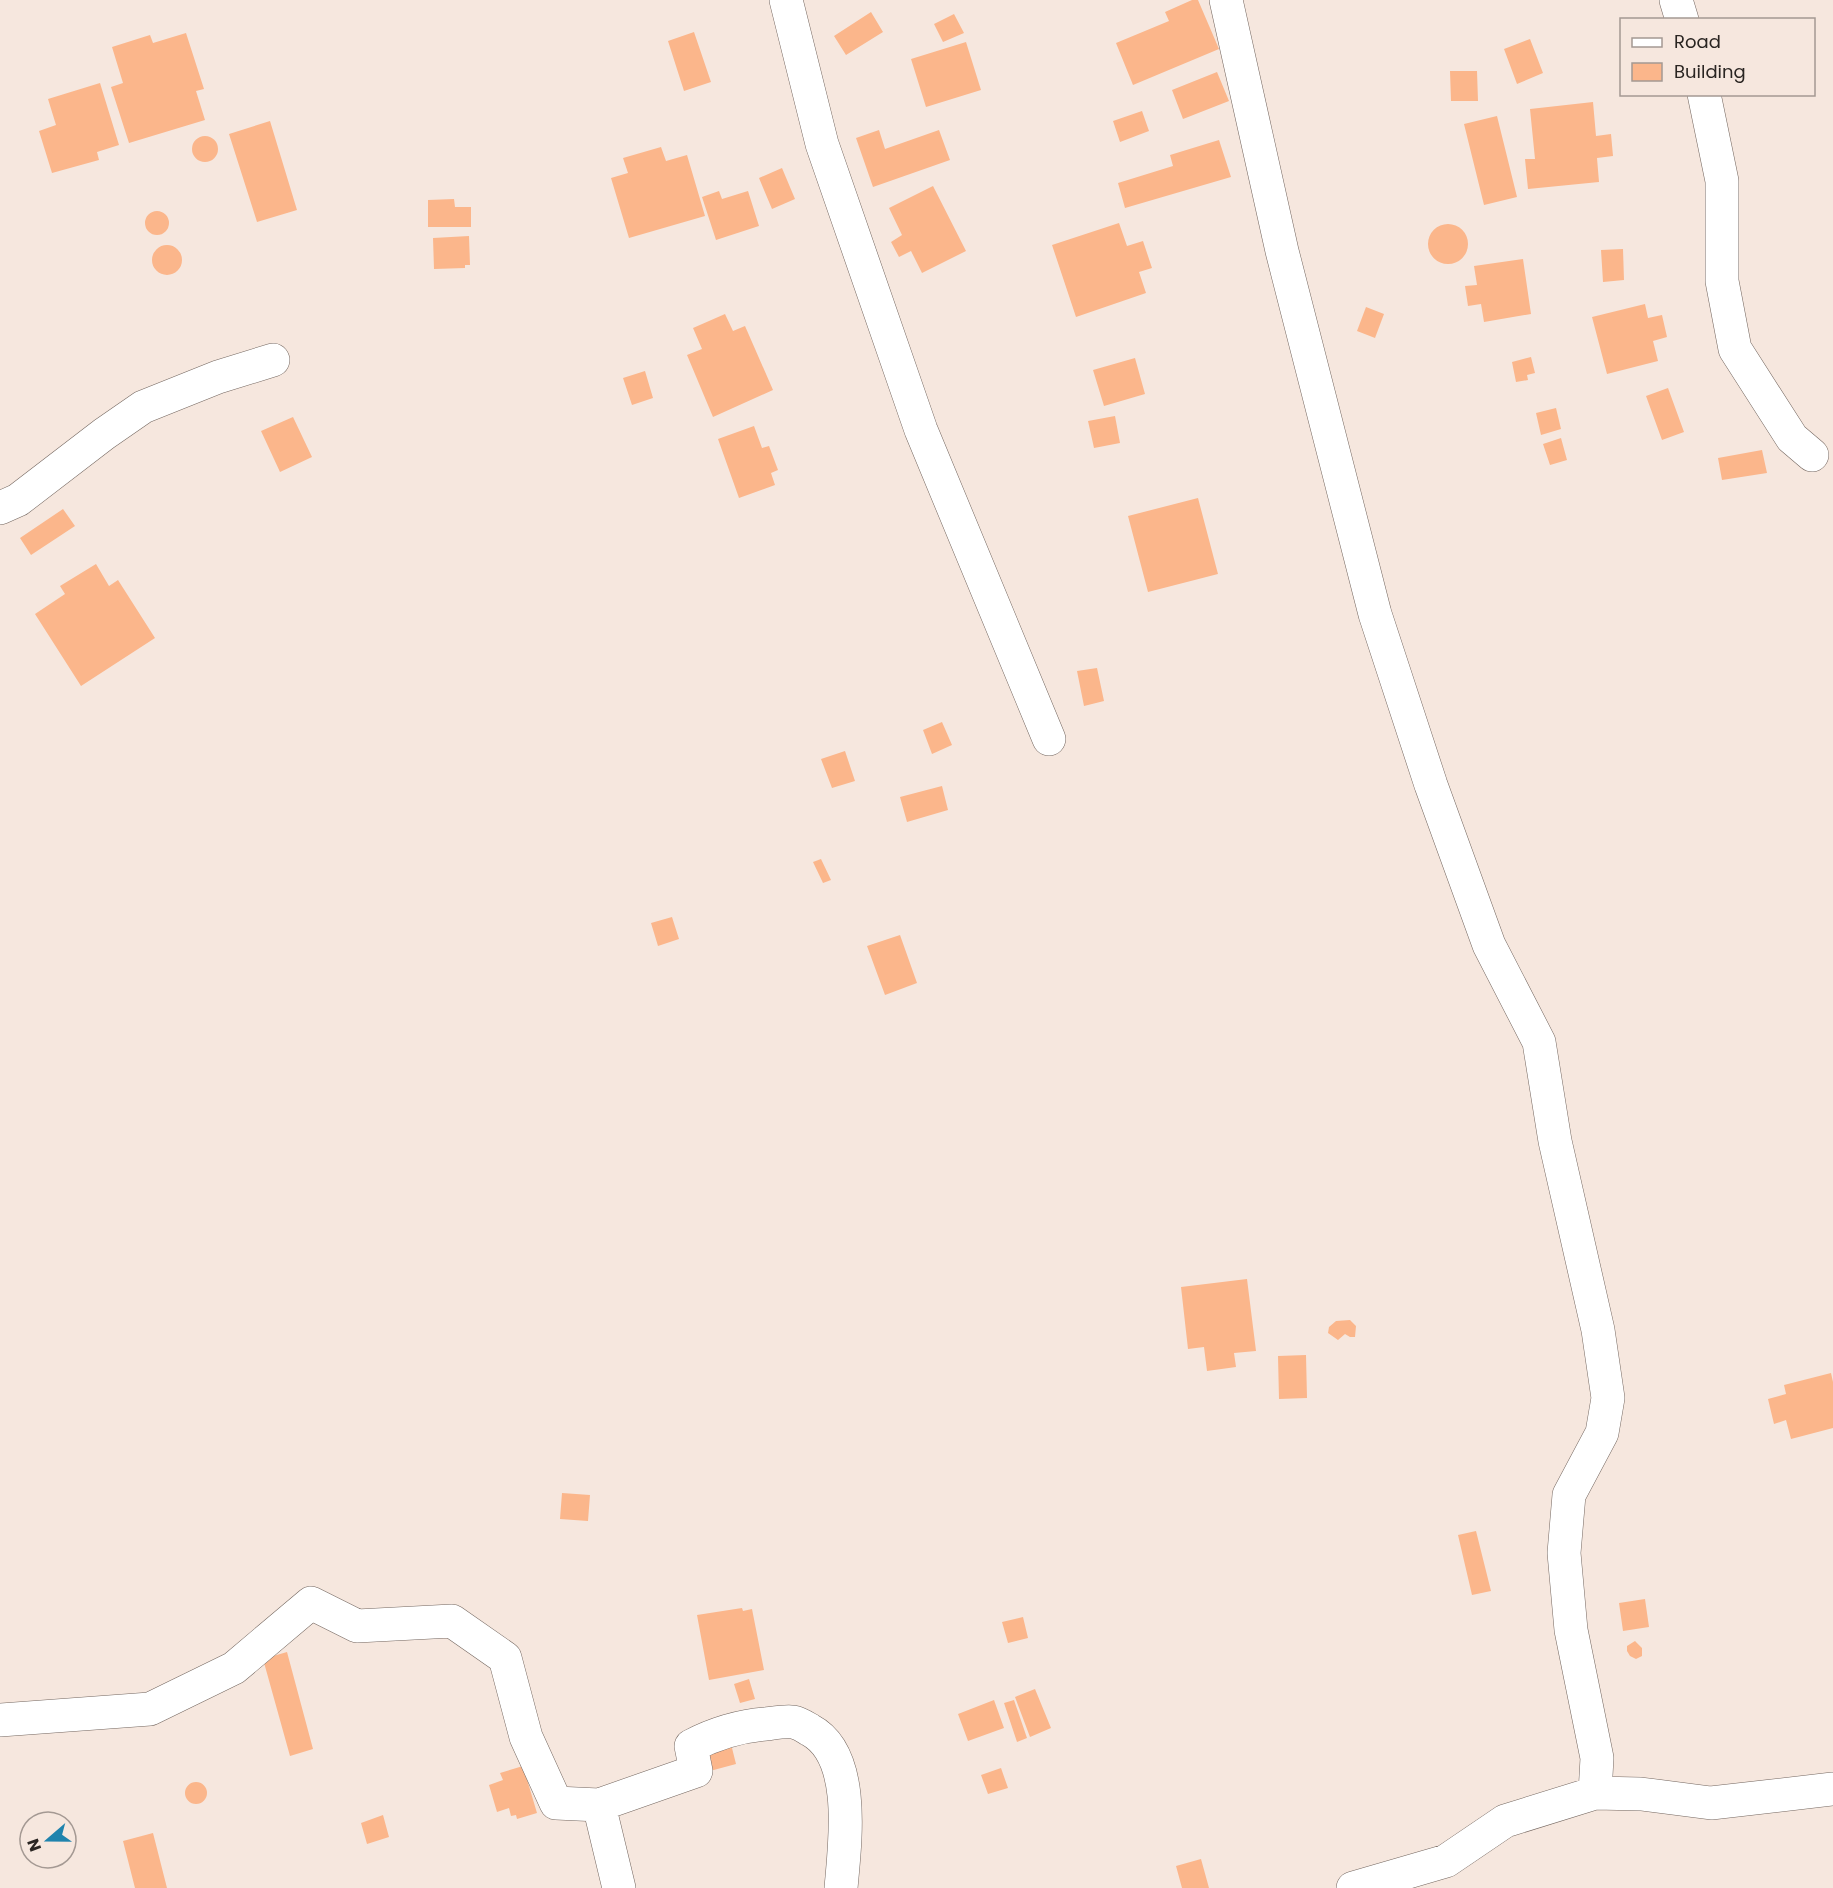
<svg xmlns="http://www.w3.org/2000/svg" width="1833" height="1888" viewBox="0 0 1833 1888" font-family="Poppins,sans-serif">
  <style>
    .building { fill: #fbb68b }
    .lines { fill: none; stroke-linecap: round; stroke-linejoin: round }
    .minor-casing { stroke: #746760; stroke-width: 34 }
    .minor { stroke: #fff; stroke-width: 33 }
  </style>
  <rect width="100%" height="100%" fill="#f6e7de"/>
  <!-- building -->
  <path class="building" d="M1192,0H1198L1219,49L1133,85L1116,43L1169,21L1165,12Z
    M871,12L883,32L846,55L834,36Z
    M954,14L964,33L943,42L934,24Z
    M694,32L711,82L684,91L668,41Z
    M186,33L204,89L196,91L205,120L129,143L111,87L123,83L112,47L150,35L153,43Z
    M1530,39L1543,73L1517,84L1504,49Z
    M966,42L981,90L926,107L911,59Z
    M1450,71H1477L1478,101H1451Z
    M1217,72L1229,101L1183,119L1172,90Z
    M100,83L119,145L97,152L99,160L52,173L39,131L56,125L48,99Z
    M1593,102L1596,136L1611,134L1613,156L1597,158L1599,182L1528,189L1525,159H1535L1530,109Z
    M1142,111L1149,131L1120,142L1113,121Z
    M1497,116L1517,197L1484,205L1464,124Z
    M270,121L297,210L257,222L229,134Z
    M879,130L885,149L939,130L950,160L873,187L856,138Z
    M192 149a13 13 0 1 1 26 0a13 13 0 1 1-26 0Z
    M1219,140L1231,177L1125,208L1118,183L1173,166L1170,155Z
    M661,147L666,161L687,155L705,216L629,238L611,178L628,173L623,158Z
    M782,168L795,199L772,209L759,178Z
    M933,186L966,251L922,273L911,251L899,257L891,242L902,235L889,208Z
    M719,191L722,199L748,191L759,226L716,240L702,197Z
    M454,199L455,207H471V227H428V200Z
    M145 223a12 12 0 1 1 24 0a12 12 0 1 1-24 0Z
    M1119,223L1127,246L1143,241L1152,268L1139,272L1146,293L1076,317L1052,245Z
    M1428 244a20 20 0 1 1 40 0a20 20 0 1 1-40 0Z
    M469,236L470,265H465V268L434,269L433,238Z
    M152 260a15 15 0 1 1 30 0a15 15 0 1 1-30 0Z
    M1623,249L1624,280L1603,282L1601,250Z
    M1523,259L1531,314L1484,322L1481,304L1468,306L1465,286L1477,285L1474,266Z
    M1645,304L1648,318L1662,315L1667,337L1653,341L1658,361L1607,374L1592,317Z
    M1366,307L1384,314L1375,338L1357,331Z
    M725,314L733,331L745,326L773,390L713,417L687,355L702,349L693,328Z
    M1531,357L1535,373L1527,375L1528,380L1516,382L1512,362Z
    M1135,358L1145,394L1104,406L1093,370Z
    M645,371L653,398L632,405L623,378Z
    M1668,388L1684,432L1662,440L1646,396Z
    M1556,408L1561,429L1541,435L1536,413Z
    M1115,416L1120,443L1094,448L1088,421Z
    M293,417L312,457L280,472L261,431Z
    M754,426L762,448L769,446L778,470L771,473L775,485L739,498L718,439Z
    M1561,438L1567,460L1550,465L1543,444Z
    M1762,450L1767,473L1722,480L1718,458Z
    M1198,498L1218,574L1148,592L1128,516Z
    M63,509L75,526L31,555L20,538Z
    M96,564L109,586L118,580L155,638L81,686L35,614L65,594L60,586Z
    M1097,668L1104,701L1084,706L1077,671Z
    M942,722L952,745L932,754L923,730Z
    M845,751L855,781L832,788L821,759Z
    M942,786L948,810L907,822L900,797Z
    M821,859L831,880L823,883L813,862Z
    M672,917L679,939L658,946L651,923Z
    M900,935L917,983L885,995L867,946Z
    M1247,1279L1256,1351L1234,1353L1236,1367L1207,1371L1204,1347L1188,1349L1181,1287Z
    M1350,1320L1356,1326L1355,1337H1350L1345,1334L1338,1340L1328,1333L1329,1327L1336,1321Z
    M1306,1355L1307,1398L1279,1399L1278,1356Z
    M1831,1373L1833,1382V1428L1791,1439L1786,1420L1774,1424L1768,1399L1786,1394L1784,1385Z
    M562,1493L590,1495L588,1521L560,1519Z
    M1476,1531L1491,1591L1472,1595L1458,1535Z
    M1645,1599L1649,1627L1623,1631L1619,1603Z
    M742,1608L743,1611L752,1609L764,1670L709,1680L697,1615Z
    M1023,1617L1028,1638L1008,1643L1002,1622Z
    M1635,1641L1642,1648V1656L1636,1659L1630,1656L1627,1651V1646Z
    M287,1652L313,1749L290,1756L263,1659Z
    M749,1679L755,1699L740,1703L734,1684Z
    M1035,1689L1051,1728L1030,1737L1015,1697Z
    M994,1700L1004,1728L968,1741L958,1714Z
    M1014,1700L1027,1738L1017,1742L1004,1703Z
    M730,1740L736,1764L710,1771L704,1748Z
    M523,1766L537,1813L517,1819L516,1815L511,1816L509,1808L497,1812L489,1785L503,1780L500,1773Z
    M1001,1768L1008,1788L988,1794L981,1775Z
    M185 1793a11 11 0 1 1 22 0a11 11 0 1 1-22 0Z
    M383,1815L389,1837L367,1844L361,1823Z
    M153,1833L167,1888H135L123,1841Z
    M1201,1859L1209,1888H1182L1176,1866Z"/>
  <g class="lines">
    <defs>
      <path id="minor" d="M786,0L822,144L921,430L1049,739
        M1226,0L1282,251L1375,614L1431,785L1489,945L1539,1042L1555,1141L1598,1330L1608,1398L1602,1433L1569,1495L1564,1553L1571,1630L1597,1758L1595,1793
        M1676,0L1682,20
        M1704,94L1722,181V281L1735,349L1792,438L1812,455
        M0,508L18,500L104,434L143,407L218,377L273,360
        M0,1720L150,1709L234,1668L311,1603L357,1626L452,1621L505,1658L526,1737L556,1803L599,1805L619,1888
        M599,1805L696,1771L691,1746C714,1734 740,1726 766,1724C774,1723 785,1721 793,1722C799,1723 805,1727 810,1730C857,1755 845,1843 841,1888
        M1353,1888L1446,1861L1505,1821L1595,1793L1641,1794L1711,1803L1833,1789"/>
    </defs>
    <!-- minor casing -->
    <use href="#minor" class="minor-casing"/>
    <!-- minor -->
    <use href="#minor" class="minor"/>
  </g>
  <!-- legend -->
  <rect x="1620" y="18" width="195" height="78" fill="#f6e7de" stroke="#a49993" stroke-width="1.5"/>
  <rect x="1632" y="38" width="30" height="9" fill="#ffffff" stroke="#a49993" stroke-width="1.5"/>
  <text x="1674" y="48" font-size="18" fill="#2a2522">Road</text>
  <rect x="1632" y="63" width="30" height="18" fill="#fbb68b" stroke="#a49993" stroke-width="1.5"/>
  <text x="1674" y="78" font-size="18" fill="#2a2522">Building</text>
  <!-- north arrow -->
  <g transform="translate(48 1840) rotate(250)"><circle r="28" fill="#f6e7de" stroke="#a49993" stroke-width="1.5"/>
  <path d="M0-4.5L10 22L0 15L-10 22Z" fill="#1f83ad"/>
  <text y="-9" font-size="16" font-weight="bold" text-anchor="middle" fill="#2a2522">N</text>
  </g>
</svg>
